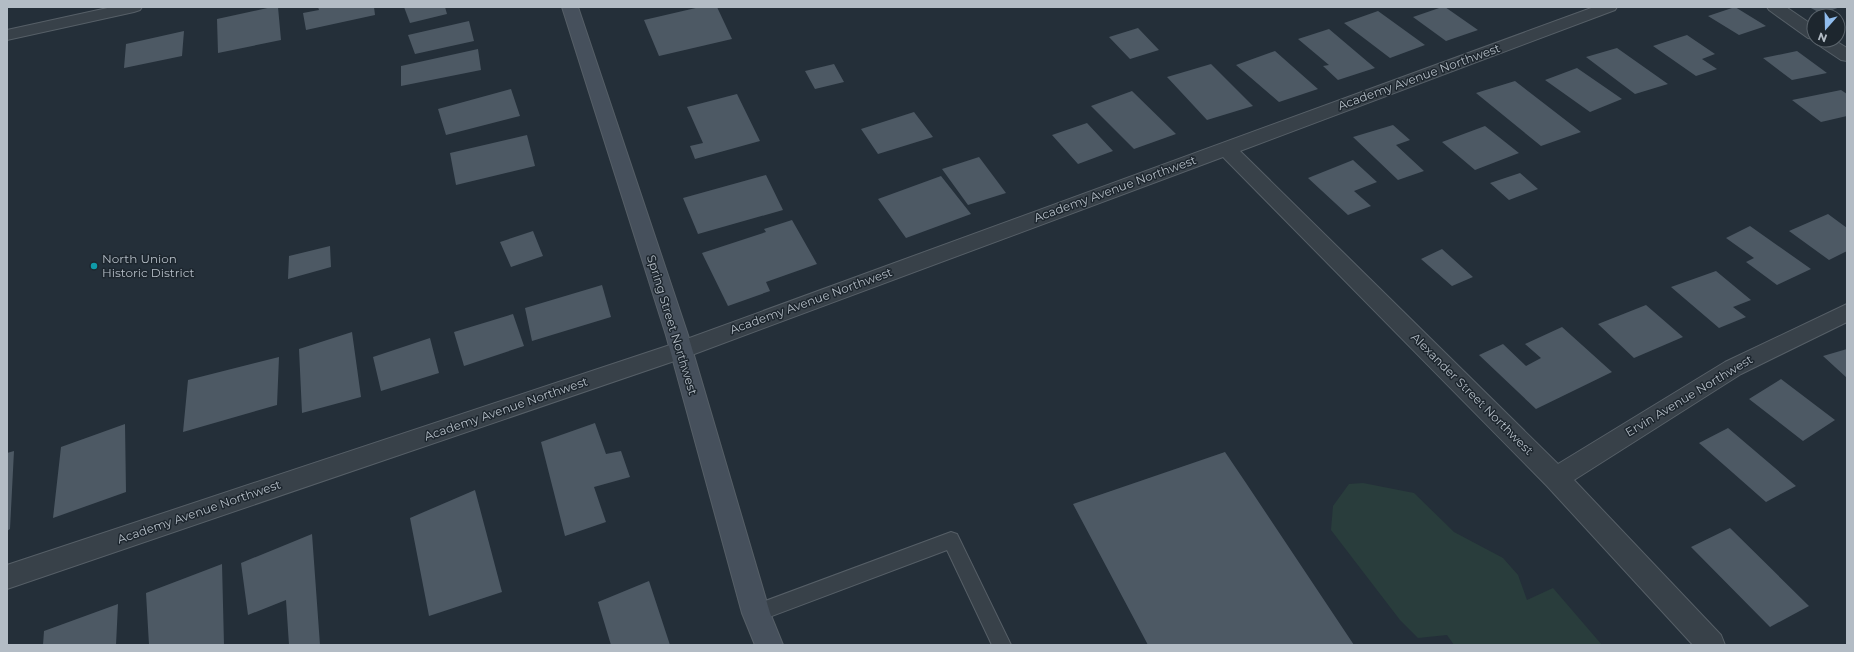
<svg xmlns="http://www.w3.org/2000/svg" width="1854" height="652" viewBox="0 0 1854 652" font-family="Montserrat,sans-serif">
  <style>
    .green { fill: #293d3c }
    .building { fill: #4d5964 }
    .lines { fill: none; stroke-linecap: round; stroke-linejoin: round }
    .lane-casing { stroke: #565f67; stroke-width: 2 }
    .street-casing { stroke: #565f67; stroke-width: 2 }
    .secondary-casing { stroke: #565f67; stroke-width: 2 }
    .lane { fill: #384149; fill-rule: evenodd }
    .street { fill: #384149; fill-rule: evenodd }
    .secondary { fill: #46505c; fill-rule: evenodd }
    .culture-dot { fill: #0f9aa8; stroke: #1d262e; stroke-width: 1.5 }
    .labels { text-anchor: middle; stroke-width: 3; stroke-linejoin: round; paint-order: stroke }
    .street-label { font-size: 12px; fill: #b3bcc5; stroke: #1d262e }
    .poi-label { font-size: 12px; fill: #b3bcc5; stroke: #1d262e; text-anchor: start }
  </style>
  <rect width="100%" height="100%" fill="#242f39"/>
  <!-- green -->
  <path class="green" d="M1363,483L1414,493L1454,532L1503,558L1518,575L1527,600L1553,588L1602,645H1454L1447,635L1418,638L1400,620L1331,530L1333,506L1349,484Z"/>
  <!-- building -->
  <path class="building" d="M272,7H278L281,40L218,53L217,19Z
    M318,7H374L375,15L306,30L303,13L319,10Z
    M404,7H445L447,14L410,23Z
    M700,7H717L732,39L659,56L644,20Z
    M1442,7H1445L1478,30L1446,41L1413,17Z
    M1735,7L1766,26L1739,35L1708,16Z
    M1809,7H1840L1822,14Z
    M1378,11L1425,45L1390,58L1344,23Z
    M469,21L474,41L415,54L408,35Z
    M1138,28L1159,50L1130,59L1109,37Z
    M1329,29L1375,68L1338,80L1323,66L1329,65L1298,39Z
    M184,31L182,56L124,68L126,44Z
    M1687,35L1715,54L1702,59L1717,69L1696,76L1653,46Z
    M1617,48L1668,84L1635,94L1586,57Z
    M478,49L481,70L401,86V66Z
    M1275,51L1318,89L1279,102L1236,65Z
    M1797,51L1827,73L1792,80L1763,58Z
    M834,64L844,82L815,89L805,71Z
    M1211,64L1253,106L1207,120L1167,77Z
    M1577,68L1622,99L1590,112L1545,80Z
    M1515,81L1581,132L1541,146L1476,93Z
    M511,89L520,116L446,135L438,109Z
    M1841,90L1847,94V116L1821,122L1792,100Z
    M1132,91L1176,134L1134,149L1091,106Z
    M737,94L760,141L695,159L690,146L703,143L687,107Z
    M914,112L933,137L878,154L861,129Z
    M1087,123L1113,151L1078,164L1052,135Z
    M1393,125L1410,140L1396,145L1424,171L1398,180L1353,137Z
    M1485,126L1519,153L1475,170L1442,142Z
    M527,135L535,166L456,185L450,153Z
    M979,157L1006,193L968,205L942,169Z
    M1353,160L1377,182L1354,191L1371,206L1348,215L1308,178Z
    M1520,173L1538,189L1509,200L1490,183Z
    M766,175L783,210L698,234L683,198Z
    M941,176L971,214L906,238L878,199Z
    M1828,214L1847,228V251L1829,260L1789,231Z
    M792,220L817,264L766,282L770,291L728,306L702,253L766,232L764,229Z
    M1750,226L1811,269L1777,285L1746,262L1754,258L1726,238Z
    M533,231L543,256L511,267L500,242Z
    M330,246L331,267L288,279L289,256Z
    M1442,249L1473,277L1452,286L1421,259Z
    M1716,271L1751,300L1733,307L1746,317L1719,328L1671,287Z
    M602,285L611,317L532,341L525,308Z
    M1646,305L1683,337L1634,358L1598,324Z
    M513,314L524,346L464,366L454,332Z
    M1562,327L1612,372L1536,409L1479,355L1503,344L1526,366L1541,358L1525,344Z
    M352,332L361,397L302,413L299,349Z
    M430,338L439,373L381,391L373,357Z
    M1847,349V378L1823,356Z
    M279,357L277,405L183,432L188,380Z
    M1781,379L1835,420L1803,441L1749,399Z
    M595,423L606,454L621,451L630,477L594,487L606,522L565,536L541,442Z
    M125,424L126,492L53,518L61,447Z
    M1728,428L1796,486L1766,502L1699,443Z
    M14,451L10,529L7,531V453Z
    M1225,452L1246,483L1354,645H1148L1073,504Z
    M475,490L502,592L429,616L410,518Z
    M1730,528L1809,606L1770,627L1691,547Z
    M312,534L320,645H289L286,600L248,615L241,563Z
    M222,564L224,645H149L146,593Z
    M649,581L670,645H611L598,602Z
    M118,604L116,645H43L44,631Z"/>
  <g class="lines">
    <defs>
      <path id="lane" d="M951,532L957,534L1011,645H992L947,550L756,622L749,619L747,613L749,607Z"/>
      <path id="street" d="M112,7H142L140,10L134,12L7,40V30Z
        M1594,7H1617L1615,10L1240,151L1558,464L1725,362L1847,304V322L1741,374L1574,480L1721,635L1725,645H1693L1547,486L1223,157L689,356L7,589V565L673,344Z
        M1767,7H1786L1814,26V39L1808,38L1769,10Z
        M1815,40H1834L1847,48V61L1841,60L1817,44Z"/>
      <path id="secondary" d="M562,7H578L688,335L770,613L783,645H755L742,613L666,335Z"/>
    </defs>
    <!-- lane casing -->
    <use href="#lane" class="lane-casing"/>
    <!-- street casing -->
    <use href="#street" class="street-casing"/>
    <!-- secondary casing -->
    <use href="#secondary" class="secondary-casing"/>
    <!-- lane -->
    <use href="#lane" class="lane"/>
    <!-- street -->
    <use href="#street" class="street"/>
    <!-- secondary -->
    <use href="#secondary" class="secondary"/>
  </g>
  <!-- markers -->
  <circle class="culture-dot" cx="94" cy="266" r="4"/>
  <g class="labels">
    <!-- street labels -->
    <g class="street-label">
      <text transform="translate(1419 77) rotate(-20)" y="4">Academy Avenue Northwest</text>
      <text transform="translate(1115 189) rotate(-20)" y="4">Academy Avenue Northwest</text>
      <text transform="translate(811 301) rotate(-20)" y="4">Academy Avenue Northwest</text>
      <text transform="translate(672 325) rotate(73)" y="4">Spring Street Northwest</text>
      <text transform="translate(1472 394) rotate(45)" y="4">Alexander Street Northwest</text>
      <text transform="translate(1689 396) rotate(-31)" y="4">Ervin Avenue Northwest</text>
      <text transform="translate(506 409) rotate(-19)" y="4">Academy Avenue Northwest</text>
      <text transform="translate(199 512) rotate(-19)" y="4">Academy Avenue Northwest</text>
    </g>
    <!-- poi labels -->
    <g class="poi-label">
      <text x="102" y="263">North Union<tspan x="102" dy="14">Historic District</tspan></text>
    </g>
  </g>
  <!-- border -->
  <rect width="1854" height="652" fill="none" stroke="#b3bcc5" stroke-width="16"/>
  <!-- north arrow -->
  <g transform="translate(1826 28) rotate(200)"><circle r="19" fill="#1d262e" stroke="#59626a"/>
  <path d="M0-3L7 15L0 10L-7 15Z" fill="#90bced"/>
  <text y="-6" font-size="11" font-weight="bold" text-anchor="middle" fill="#b3bcc5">N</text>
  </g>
</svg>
